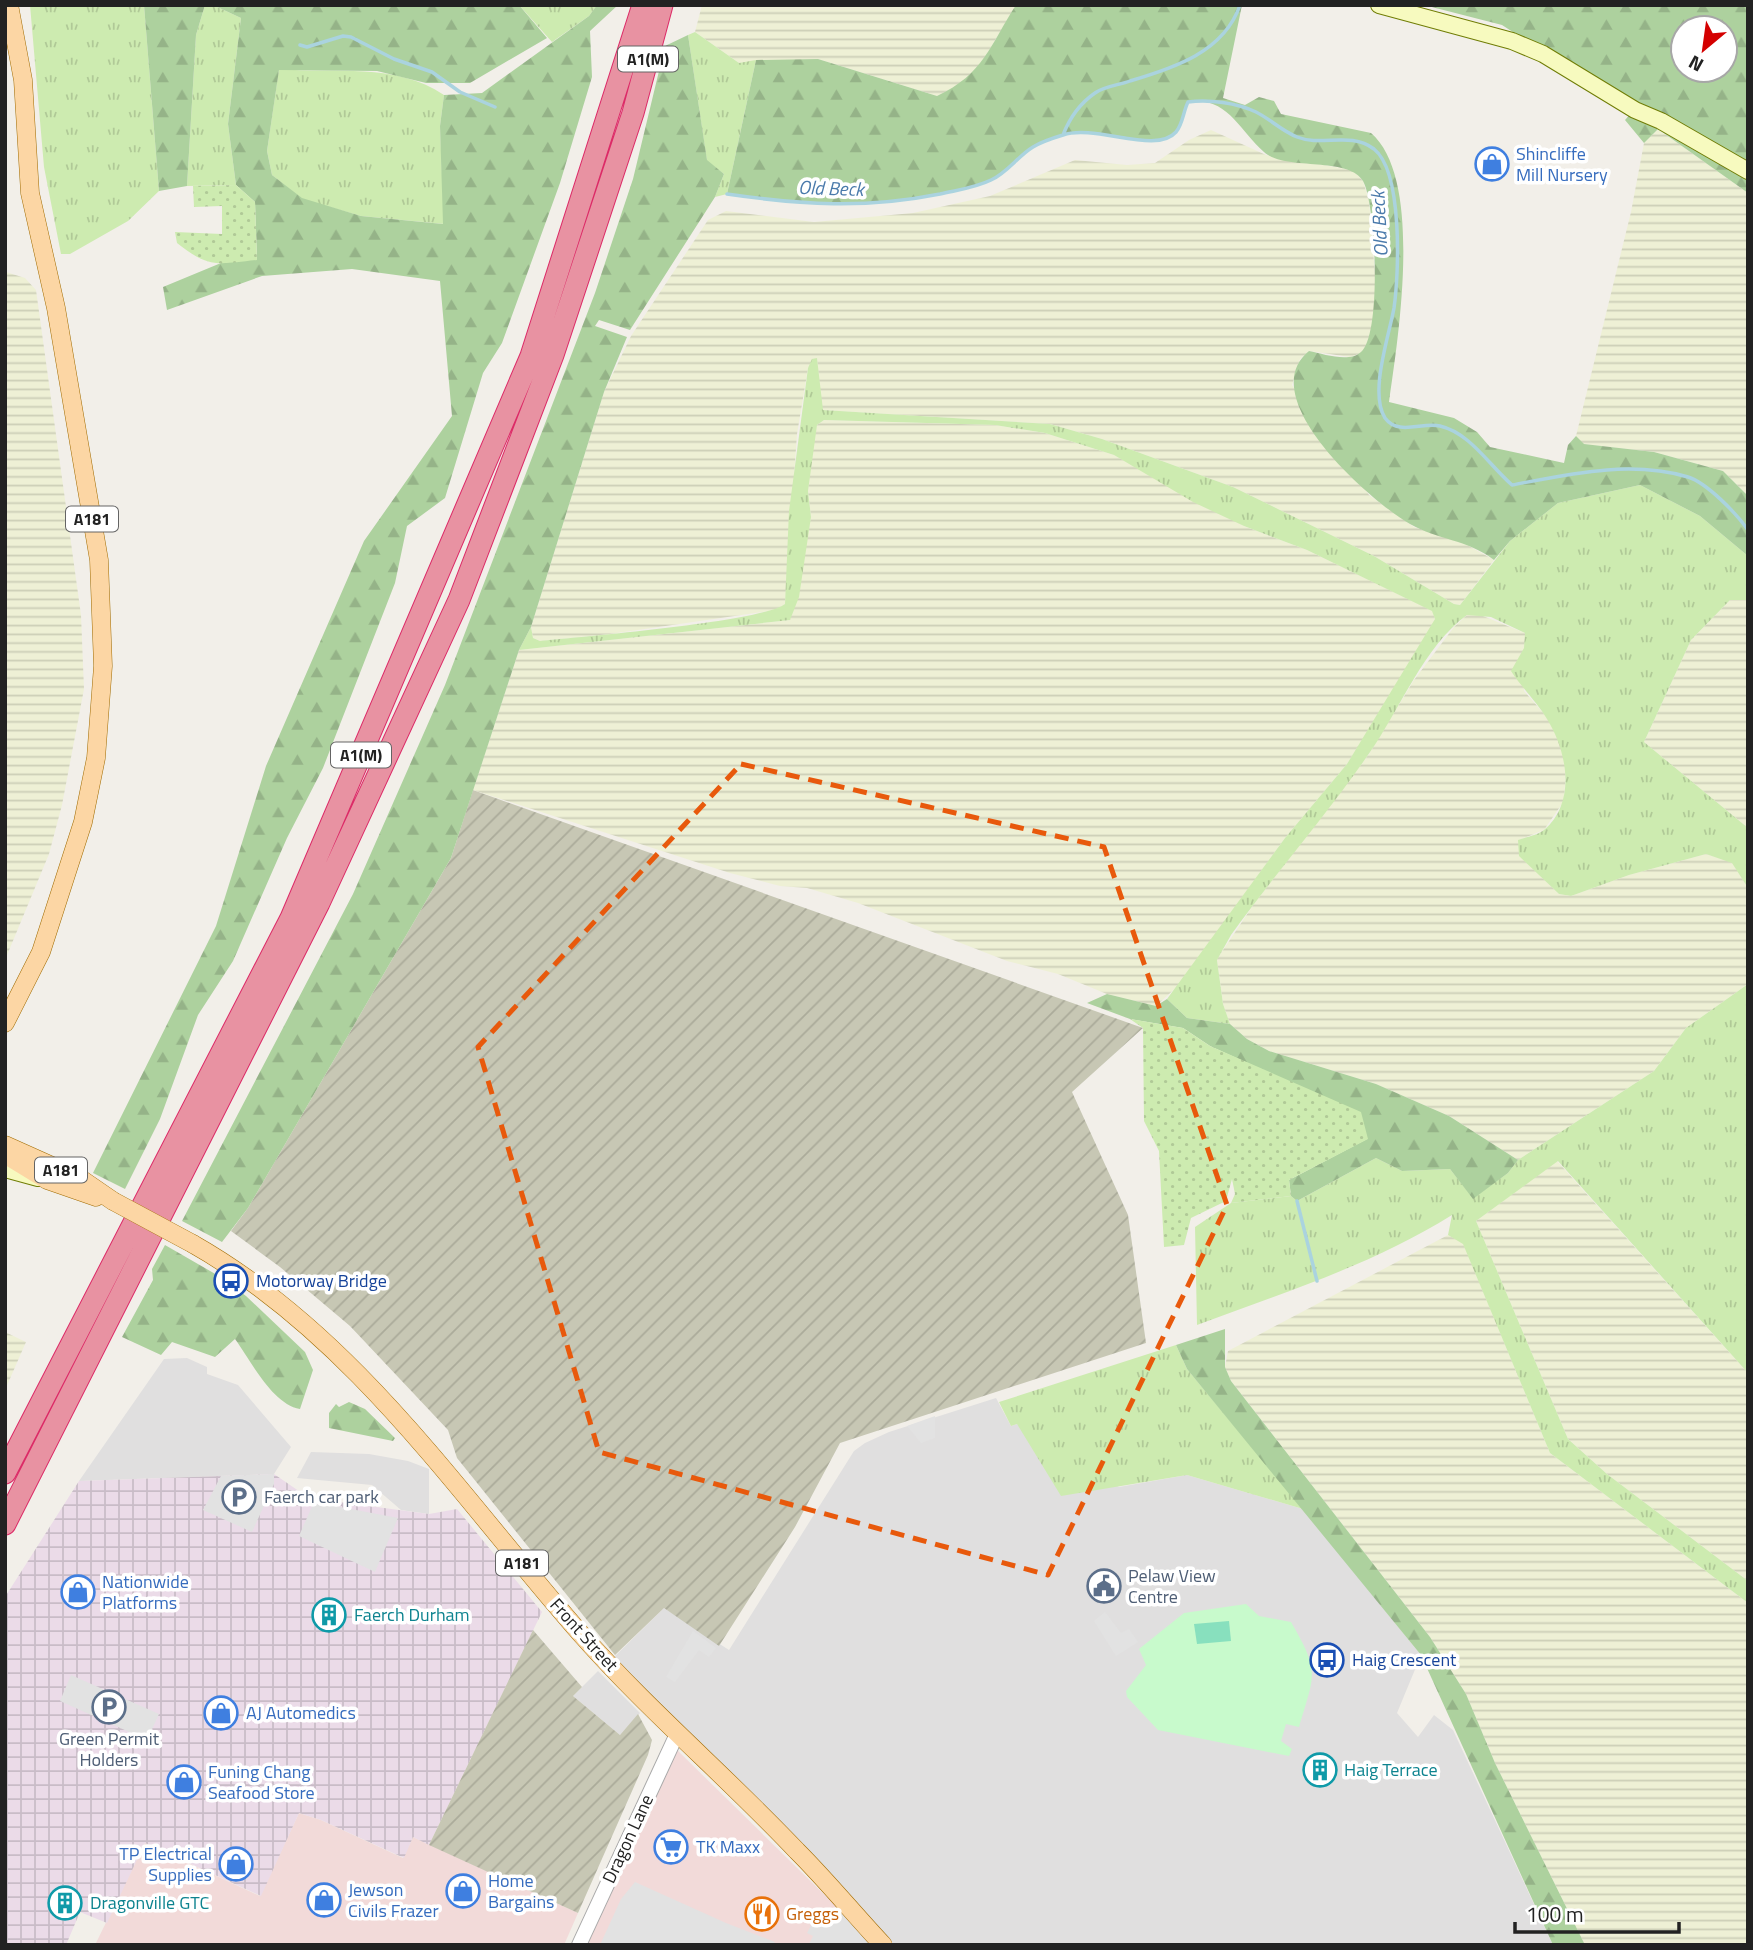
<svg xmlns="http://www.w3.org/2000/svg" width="1753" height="1950" viewBox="0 0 1753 1950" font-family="'Titillium Web',sans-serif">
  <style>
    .residential { fill: #e0dfdf }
    .commercial { fill: #f2dad9 }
    .industrial { fill: url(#industrial-grid) }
    .construction { fill: url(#construction-furrows) }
    .farmland { fill: url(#farmland-rules) }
    .grass { fill: url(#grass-tufts) }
    .forest { fill: url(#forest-firs); fill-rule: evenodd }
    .park { fill: #c8facc }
    .garden { fill: url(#garden-dots) }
    .pitch { fill: #88e0be }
    .parking { fill: #e2e2e2 }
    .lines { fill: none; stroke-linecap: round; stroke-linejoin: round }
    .stream { stroke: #aad3df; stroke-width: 3.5 }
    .tertiary-casing { stroke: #a9a9a9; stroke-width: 16 }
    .secondary-casing { stroke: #707d05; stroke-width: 18 }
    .primary-casing { stroke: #a06b00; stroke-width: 19 }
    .motorway-casing { stroke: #dc2a67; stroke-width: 23 }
    .tertiary { stroke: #fff; stroke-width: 14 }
    .secondary { stroke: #f7fabf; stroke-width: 16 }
    .primary { stroke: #fcd6a4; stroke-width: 18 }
    .motorway { stroke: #e892a2; stroke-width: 21 }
    .primary-bridge-casing { stroke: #a06b00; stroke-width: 19; stroke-linecap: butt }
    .primary-bridge { stroke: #fcd6a4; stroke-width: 18 }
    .marked { fill: none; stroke: #e8590c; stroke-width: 5; stroke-dasharray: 14 9; stroke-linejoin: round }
    .labels { text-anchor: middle; stroke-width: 7; stroke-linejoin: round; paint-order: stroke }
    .shield { fill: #fff; stroke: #646464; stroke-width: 2 }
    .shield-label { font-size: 16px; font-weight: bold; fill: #222 }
    .shop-label { font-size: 18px; fill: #366cbe; stroke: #fff; text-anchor: start }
    .transit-label { font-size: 18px; fill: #164399; stroke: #fff; text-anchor: start }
    .service-label { font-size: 18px; fill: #4e5e75; stroke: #fff; text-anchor: start }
    .culture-label { font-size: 18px; fill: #0d838f; stroke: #fff; text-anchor: start }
    .street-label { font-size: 18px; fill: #222; stroke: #fff }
    .food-label { font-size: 18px; fill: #c56008; stroke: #fff; text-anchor: start }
    .water-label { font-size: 19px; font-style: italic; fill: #4a7aab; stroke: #fff }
  </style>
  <defs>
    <pattern id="industrial-grid" width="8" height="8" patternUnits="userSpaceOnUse" patternTransform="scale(1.75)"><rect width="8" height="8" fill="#ebdbe8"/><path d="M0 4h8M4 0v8" fill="none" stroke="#c9bcc7"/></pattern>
    <pattern id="construction-furrows" width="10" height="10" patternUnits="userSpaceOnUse" patternTransform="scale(1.75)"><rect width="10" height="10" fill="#c7c7b4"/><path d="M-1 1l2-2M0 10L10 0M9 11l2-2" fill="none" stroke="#abab9a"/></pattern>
    <pattern id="farmland-rules" width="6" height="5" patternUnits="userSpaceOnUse" patternTransform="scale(1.75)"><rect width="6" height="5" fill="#eef0d5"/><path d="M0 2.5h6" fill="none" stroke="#ccceb7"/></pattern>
    <pattern id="grass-tufts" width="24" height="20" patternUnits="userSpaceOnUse" patternTransform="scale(1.75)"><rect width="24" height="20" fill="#cdebb0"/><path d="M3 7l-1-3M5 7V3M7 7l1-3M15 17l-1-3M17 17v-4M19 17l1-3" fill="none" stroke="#b0c997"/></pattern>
    <pattern id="forest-firs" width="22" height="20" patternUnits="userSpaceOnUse" patternTransform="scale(1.75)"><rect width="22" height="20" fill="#add19e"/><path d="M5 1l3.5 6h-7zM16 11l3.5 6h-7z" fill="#95b388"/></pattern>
    <pattern id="garden-dots" width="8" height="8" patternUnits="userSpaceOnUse" patternTransform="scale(1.75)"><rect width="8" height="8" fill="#cdebb0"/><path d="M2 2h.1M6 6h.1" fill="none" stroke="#b0c997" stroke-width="1.8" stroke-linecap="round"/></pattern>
  </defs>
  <rect width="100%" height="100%" fill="#f2efe9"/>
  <!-- residential -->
  <path class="residential" d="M187,1358L207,1367V1374L238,1385L291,1447L274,1474L79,1481L164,1359Z
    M996,1398L1011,1426L1017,1424L1119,1487L1187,1475L1303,1509L1421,1655L1397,1713L1418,1737L1434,1715L1453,1730L1553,1945H883L608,1663L664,1608L729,1650L854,1451L865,1443L889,1432Z
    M311,1452L369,1454L408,1461L429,1469V1514L401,1510L372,1485L297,1478Z
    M598,1671L640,1713L620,1735L573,1696Z"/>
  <!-- commercial -->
  <path class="commercial" d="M672,1745L841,1911L874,1945H579Z
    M299,1813L321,1820L403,1858L413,1837L578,1913L564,1945H95L145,1843L260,1896Z"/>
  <!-- industrial -->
  <path class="industrial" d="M274,1474L309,1498L429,1514L457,1509L542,1612L429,1845L413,1837L404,1858L321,1820L299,1813L261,1896L145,1843L107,1923L80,1912L66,1945H5V1597L79,1481Z"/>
  <!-- construction -->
  <path class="construction" d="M473,790L1143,1028L1072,1092L1128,1215L1146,1343L840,1443L795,1527L719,1646L664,1608L615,1655L457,1458L448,1430L350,1326L280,1267L231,1231L248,1208L451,858Z
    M533,1630L582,1687L573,1696L620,1735L638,1714L652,1740L648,1755L578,1913L429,1845Z"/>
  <!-- farmland -->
  <path class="farmland" d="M702,5H1016L981,64L959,85L937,96L818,59L739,63L695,32Z
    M1658,129L1748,193V496L1723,471L1654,452L1583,444L1576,436L1631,212L1644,143Z
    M1211,130L1266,155L1353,170L1363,181L1369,201L1376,287L1374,323L1368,344L1361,353L1350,357L1309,351L1300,359L1292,385L1369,495L1414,527L1460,541L1494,560L1460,605L1454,604L1374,556L1233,487L1102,439L1050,424L822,410L817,358L808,368L797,434L785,604L776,610L610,634L540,641L533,638L531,627L604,392L631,336L708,220L726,211L814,222L913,213L990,196L1075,160L1127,165L1155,163L1189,140Z
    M6,272L25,278L36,290L81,615L84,689L62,805L49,854L5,960Z
    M824,420L995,425L1045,433L1114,455L1244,526L1307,550L1433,611L1435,619L1430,632L1347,764L1285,838L1180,984L1156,1006L1107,994L1058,974L1007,961L858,903L807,888L780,886L730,873L473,790L519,650L790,620L811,517L808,491L813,438L817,425Z
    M1730,600H1748V828L1644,742L1691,640Z
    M1478,614L1525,633L1524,691L1546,716L1558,737L1566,766L1564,801L1544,830L1519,840V855L1559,894L1571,896L1629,875L1706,854L1732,862L1748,888V984L1686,1028L1654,1071L1518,1160L1449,1116L1376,1084L1269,1051L1247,1039L1230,1024L1223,1004L1217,959L1254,904L1369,754L1414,680L1454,627L1467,615Z
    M1557,1161L1748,1373V1581L1607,1474L1568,1439L1476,1221Z
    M1448,1235L1463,1243L1550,1453L1748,1603V1945H1585L1495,1763L1466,1694L1430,1637L1231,1381L1225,1367L1228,1351Z
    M5,1332L26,1342L5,1390Z"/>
  <!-- grass -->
  <path class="grass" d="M30,5H144L159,191L128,221L70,254H61L44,167Z
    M205,5H213L241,18L228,124L236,185L187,186L196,35Z
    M519,5H597L589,16L552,42Z
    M695,32L739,63L756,60L727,194L715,197L724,174L707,161L688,35Z
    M279,69C335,74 395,62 444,95L440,126L444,224L361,216L302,199L272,175L267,151Z
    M817,358L823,410L1050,424L1102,439L1233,487L1374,556L1454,604L1460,605L1510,541L1558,503L1640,485L1700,516L1748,556V600H1730L1691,640L1644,742L1748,828V888L1732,863L1706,854L1629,875L1571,896L1559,894L1519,856L1518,840C1526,837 1538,835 1544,830C1577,802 1567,751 1547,719C1537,702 1522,688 1511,671L1524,648L1525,633L1491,617L1467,615C1423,647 1399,712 1368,755C1325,817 1275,874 1231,935L1217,960L1223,1004L1230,1024L1187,1018L1167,999L1285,838L1347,764L1435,619L1432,611L1307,550L1244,526L1193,502L1114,455L1045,433L995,425L824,420L817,425L808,491L811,517L799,597L790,620L519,650L531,627L533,638L540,641C580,637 762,622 785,604L789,511L808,368L812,359Z
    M1748,984V1373L1558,1161L1476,1221L1568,1439L1607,1474L1748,1581V1603L1550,1453L1463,1244L1448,1235L1452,1215C1374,1264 1283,1293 1197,1325L1195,1227L1231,1203L1291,1196L1297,1201L1376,1158L1402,1171L1450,1169L1473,1198L1508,1173L1518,1160L1654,1071L1686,1028Z
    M1176,1345L1187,1369L1303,1509L1187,1475L1061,1496L1017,1424L1011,1426L999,1402Z"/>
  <!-- forest -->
  <path class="forest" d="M144,5H205L196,35L187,186L159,191Z
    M213,5H519L547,38L470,83H426L377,71L279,70L267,151L272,175L302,198L361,216L443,224L440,126L444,95L482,93L589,16L597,5H618L590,31L592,77L560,183L502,343L483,373L445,498L407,526L395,583L323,768L287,838L233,961L198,1015L160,1119L125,1189L93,1173L216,926L266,766L364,541L452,416L440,281L352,269L262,276L167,310L163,287L221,263L257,259L255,202L236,185L228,124L241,18Z
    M1016,5H1242L1223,98L1245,105L1259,97L1274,101L1281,114L1371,133C1424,179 1398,338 1389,402L1454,418L1477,432L1490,447L1564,463L1568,445L1576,436L1584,444L1654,452L1723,471L1748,496V556L1700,516L1640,485L1558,503L1510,541L1494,560C1466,539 1438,540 1410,524C1370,501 1252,397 1309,351C1324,354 1349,363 1361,352C1382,335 1376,204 1363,181C1349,156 1284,171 1264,152C1239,130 1227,96 1189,102C1183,112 1183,124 1176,132C1156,155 1096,124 1063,135C1053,138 1041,142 1033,147C1018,156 1007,173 991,180C975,188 957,190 940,194C865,209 802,205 727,194L756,60L818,59L937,96C984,74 990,45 1016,5Z
    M1424,5H1748V193L1658,129L1644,143L1625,120L1634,110L1502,25ZM1683,28H1725V70H1683Z
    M688,35L707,160L724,174L715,197L630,330L599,320L595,326L627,337L604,392L531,627L519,650L451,858L248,1208L222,1242L182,1221L353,894L445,685L595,293L633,179L665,46Z
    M1107,994L1156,1006L1167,999L1187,1018L1230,1024L1247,1039L1269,1051L1376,1084L1449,1116L1518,1160L1508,1173L1473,1199L1450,1169L1402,1171L1376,1158L1297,1201L1291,1196L1289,1180L1367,1139L1267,1072L1210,1046L1183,1028L1130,1019L1087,1003Z
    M165,1245L224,1279L246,1296L305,1352L313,1370L300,1409C272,1404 251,1361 235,1339L215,1357L172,1342L161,1355L122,1337L153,1280L152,1269Z
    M1225,1329V1367L1231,1381L1430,1637L1466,1694L1495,1763L1585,1945H1553L1421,1655L1187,1369L1176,1345Z
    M349,1402L365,1409L395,1438L393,1441L329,1428V1413L336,1404L339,1407Z"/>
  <!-- park -->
  <path class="park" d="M1246,1604L1259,1616L1291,1622C1320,1672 1315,1673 1299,1727L1286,1724L1281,1741L1292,1749L1289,1756L1158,1730L1127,1697L1126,1691L1146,1665L1139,1649L1184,1613Z"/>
  <!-- garden -->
  <path class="garden" d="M236,185L255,202L257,260C217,264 210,269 177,243L175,232L222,234V206L194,207L193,186Z
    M1130,1019L1183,1028L1210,1046L1361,1112L1368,1139L1289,1180L1291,1196L1231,1203L1235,1194L1232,1179L1226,1201L1191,1218L1184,1245L1164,1247L1159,1151L1144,1121L1143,1028Z"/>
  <!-- pitch -->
  <path class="pitch" d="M1229,1621L1231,1641L1197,1644L1194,1624Z"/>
  <!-- parking -->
  <path class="parking" d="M935,1416V1438L921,1443L907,1426Z
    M274,1474V1484L252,1532L203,1510L221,1476Z
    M314,1502L398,1518L375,1572L299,1536Z
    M1105,1612L1121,1633L1129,1629L1138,1642L1116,1656L1094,1621Z
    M693,1631L716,1648L709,1657L699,1650L675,1682L666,1677Z
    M71,1675L159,1714L147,1740L60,1701Z
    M635,1882L726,1923L775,1942L773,1945H600L621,1899Z
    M820,1909L833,1916L841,1911L874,1945L809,1944L813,1936L807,1933Z"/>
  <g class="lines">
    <!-- stream -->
    <path class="stream" d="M300,45L307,47L343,36L351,37L394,59L432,72L460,92L495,107
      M1063,135C1070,117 1079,104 1095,93C1104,86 1120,85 1130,81C1174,68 1224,52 1240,5
      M727,194C802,205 865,209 940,194C957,190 975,188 991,180C1007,173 1018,156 1033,147C1041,142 1053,138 1063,135C1096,124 1156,155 1176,132C1183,124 1183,112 1188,102C1209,99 1237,103 1256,112C1270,119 1282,131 1297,137C1322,147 1350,131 1374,149C1403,172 1399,274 1394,308C1389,336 1369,393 1385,418C1398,436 1422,422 1440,426C1470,433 1489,465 1512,485C1570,474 1630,460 1688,477C1707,483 1736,513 1748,530
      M1297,1201L1317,1281"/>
    <defs>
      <path id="tertiary" d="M579,1945L677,1734"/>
      <path id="secondary" d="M1379,5L1512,41L1543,54L1635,110L1661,121L1748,171
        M5,1169L38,1178"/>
      <path id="primary" d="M5,1023L41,952L83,822L96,758L103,666L99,560L56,308L30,193L23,80L9,5
        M5,1145L81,1179L113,1201
        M11,1158L47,1180L96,1197
        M193,1244C355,1336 460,1496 580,1633C648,1710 727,1777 797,1851C827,1881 854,1914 883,1945"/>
      <path id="motorway" d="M5,1473L291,918L531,356L643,5
        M5,1524L319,903L459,600L553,355L633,113L662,5"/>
    </defs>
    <!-- tertiary casing -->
    <use href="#tertiary" class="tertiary-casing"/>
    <!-- secondary casing -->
    <use href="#secondary" class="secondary-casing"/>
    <!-- primary casing -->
    <use href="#primary" class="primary-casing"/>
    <!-- motorway casing -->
    <use href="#motorway" class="motorway-casing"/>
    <!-- tertiary -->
    <use href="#tertiary" class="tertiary"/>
    <!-- secondary -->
    <use href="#secondary" class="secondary"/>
    <!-- primary -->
    <use href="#primary" class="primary"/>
    <!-- motorway -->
    <use href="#motorway" class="motorway"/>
    <defs>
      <path id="primary-bridge" d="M113,1201L193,1244"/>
    </defs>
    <!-- primary-bridge casing -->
    <use href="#primary-bridge" class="primary-bridge-casing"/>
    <!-- primary-bridge -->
    <use href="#primary-bridge" class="primary-bridge"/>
  </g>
  <!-- marked area -->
  <path class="marked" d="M741,764L1104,847L1227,1205L1048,1575L599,1452L478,1047Z"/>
  <!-- icons -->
  <defs>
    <symbol id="shop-ring" viewBox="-11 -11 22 22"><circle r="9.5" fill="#fff" stroke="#3f7fe0" stroke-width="1.5"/><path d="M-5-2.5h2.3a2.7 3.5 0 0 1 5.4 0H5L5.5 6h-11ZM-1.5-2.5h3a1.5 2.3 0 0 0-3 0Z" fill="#3f7fe0"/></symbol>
    <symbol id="bus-ring" viewBox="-11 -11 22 22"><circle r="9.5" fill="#fff" stroke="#1a4fb4" stroke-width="1.5"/><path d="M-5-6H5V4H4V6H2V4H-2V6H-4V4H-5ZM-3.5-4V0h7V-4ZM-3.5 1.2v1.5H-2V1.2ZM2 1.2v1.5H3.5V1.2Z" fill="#1a4fb4"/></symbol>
    <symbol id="parking-ring" viewBox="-11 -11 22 22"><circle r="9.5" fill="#fff" stroke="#5c6f8a" stroke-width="1.5"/><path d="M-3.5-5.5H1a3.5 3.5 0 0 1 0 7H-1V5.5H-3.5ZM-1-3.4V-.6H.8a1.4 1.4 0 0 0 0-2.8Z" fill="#5c6f8a"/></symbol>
    <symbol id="civic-ring" viewBox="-11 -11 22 22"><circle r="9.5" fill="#fff" stroke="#5c6f8a" stroke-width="1.5"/><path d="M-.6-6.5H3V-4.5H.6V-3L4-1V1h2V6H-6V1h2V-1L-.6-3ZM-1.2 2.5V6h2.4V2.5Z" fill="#5c6f8a"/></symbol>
    <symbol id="building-ring" viewBox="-11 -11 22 22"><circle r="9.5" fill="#fff" stroke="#0f9aa8" stroke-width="1.5"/><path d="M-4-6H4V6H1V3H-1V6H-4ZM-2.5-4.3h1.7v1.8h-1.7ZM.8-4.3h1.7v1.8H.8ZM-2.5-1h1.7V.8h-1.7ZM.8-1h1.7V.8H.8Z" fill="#0f9aa8"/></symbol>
    <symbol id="supermarket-ring" viewBox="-11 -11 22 22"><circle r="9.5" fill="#fff" stroke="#3f7fe0" stroke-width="1.5"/><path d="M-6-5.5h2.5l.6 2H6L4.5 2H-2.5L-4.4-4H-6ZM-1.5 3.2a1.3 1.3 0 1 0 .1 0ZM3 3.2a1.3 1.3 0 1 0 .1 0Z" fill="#3f7fe0"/></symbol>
    <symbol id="restaurant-ring" viewBox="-11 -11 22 22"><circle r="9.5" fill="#fff" stroke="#e8710a" stroke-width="1.5"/><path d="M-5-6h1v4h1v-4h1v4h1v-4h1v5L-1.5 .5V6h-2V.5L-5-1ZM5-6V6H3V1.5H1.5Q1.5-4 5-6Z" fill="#e8710a"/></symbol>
  </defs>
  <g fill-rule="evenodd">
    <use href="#shop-ring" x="1473" y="145" width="38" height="38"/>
    <use href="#bus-ring" x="212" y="1262" width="38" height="38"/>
    <use href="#parking-ring" x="220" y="1478" width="38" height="38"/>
    <use href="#civic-ring" x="1085" y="1567" width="38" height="38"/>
    <use href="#shop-ring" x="59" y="1573" width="38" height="38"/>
    <use href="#building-ring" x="310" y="1596" width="38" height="38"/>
    <use href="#bus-ring" x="1308" y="1641" width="38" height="38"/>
    <use href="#parking-ring" x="90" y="1688" width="38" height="38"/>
    <use href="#shop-ring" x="202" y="1694" width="38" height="38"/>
    <use href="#building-ring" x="1301" y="1751" width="38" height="38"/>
    <use href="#shop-ring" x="165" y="1763" width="38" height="38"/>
    <use href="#supermarket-ring" x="652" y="1828" width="38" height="38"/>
    <use href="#shop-ring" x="217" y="1845" width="38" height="38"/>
    <use href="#shop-ring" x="444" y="1872" width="38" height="38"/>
    <use href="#shop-ring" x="305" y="1881" width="38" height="38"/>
    <use href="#building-ring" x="46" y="1884" width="38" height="38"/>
    <use href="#restaurant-ring" x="743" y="1895" width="38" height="38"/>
  </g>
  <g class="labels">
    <!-- shield labels -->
    <g class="shield">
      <rect x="618" y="46.5" width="60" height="25" rx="5"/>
      <rect x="66" y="506.5" width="52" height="25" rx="5"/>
      <rect x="331" y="742.5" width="60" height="25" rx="5"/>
      <rect x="35" y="1157.5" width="52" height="25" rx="5"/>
      <rect x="496" y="1550.5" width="52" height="25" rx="5"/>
    </g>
    <g class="shield-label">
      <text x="648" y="65">A1(M)</text>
      <text x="92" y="525">A181</text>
      <text x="361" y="761">A1(M)</text>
      <text x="61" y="1176">A181</text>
      <text x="522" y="1569">A181</text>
    </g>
    <!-- shop labels -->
    <g class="shop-label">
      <text x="1516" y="160">Shincliffe<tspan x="1516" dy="21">Mill Nursery</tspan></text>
      <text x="102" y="1588">Nationwide<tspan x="102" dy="21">Platforms</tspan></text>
      <text x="246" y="1719">AJ Automedics</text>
      <text x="208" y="1778">Funing Chang<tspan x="208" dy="21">Seafood Store</tspan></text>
      <text x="696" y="1853">TK Maxx</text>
      <text x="212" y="1860" text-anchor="end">TP Electrical<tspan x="212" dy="21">Supplies</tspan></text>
      <text x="488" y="1887">Home<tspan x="488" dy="21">Bargains</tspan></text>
      <text x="348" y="1896">Jewson<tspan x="348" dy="21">Civils Frazer</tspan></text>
    </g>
    <!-- transit labels -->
    <g class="transit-label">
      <text x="256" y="1287">Motorway Bridge</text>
      <text x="1352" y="1666">Haig Crescent</text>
    </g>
    <!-- service labels -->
    <g class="service-label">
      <text x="264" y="1503">Faerch car park</text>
      <text x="1128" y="1582">Pelaw View<tspan x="1128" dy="21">Centre</tspan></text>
      <text x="109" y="1745" text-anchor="middle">Green Permit<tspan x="109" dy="21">Holders</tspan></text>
    </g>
    <!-- culture labels -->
    <g class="culture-label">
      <text x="354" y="1621">Faerch Durham</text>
      <text x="1344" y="1776">Haig Terrace</text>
      <text x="90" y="1909">Dragonville GTC</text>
    </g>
    <!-- street labels -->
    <g class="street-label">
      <text transform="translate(584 1635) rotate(48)" y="6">Front Street</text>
      <text transform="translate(628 1839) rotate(-65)" y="6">Dragon Lane</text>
    </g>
    <!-- food labels -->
    <g class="food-label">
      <text x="786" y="1920">Greggs</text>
    </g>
    <!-- water labels -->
    <g class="water-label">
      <text transform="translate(831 188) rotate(2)" y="7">Old Beck</text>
      <text transform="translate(1379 224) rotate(-93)" y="7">Old Beck</text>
    </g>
  </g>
  <!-- border -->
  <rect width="1753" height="1950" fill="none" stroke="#222222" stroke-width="14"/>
  <!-- north arrow -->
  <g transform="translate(1704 49) rotate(209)"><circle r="33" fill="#ffffff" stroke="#a7a7a7" stroke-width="2"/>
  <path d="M0-5L12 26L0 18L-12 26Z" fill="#d40000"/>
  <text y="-10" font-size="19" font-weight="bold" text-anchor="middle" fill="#222222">N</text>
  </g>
  <!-- scale -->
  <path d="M1515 1922v10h164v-10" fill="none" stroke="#222222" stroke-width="3.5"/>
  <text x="1526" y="1922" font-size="21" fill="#222222" stroke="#ffffff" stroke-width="5" paint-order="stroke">100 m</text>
</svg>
